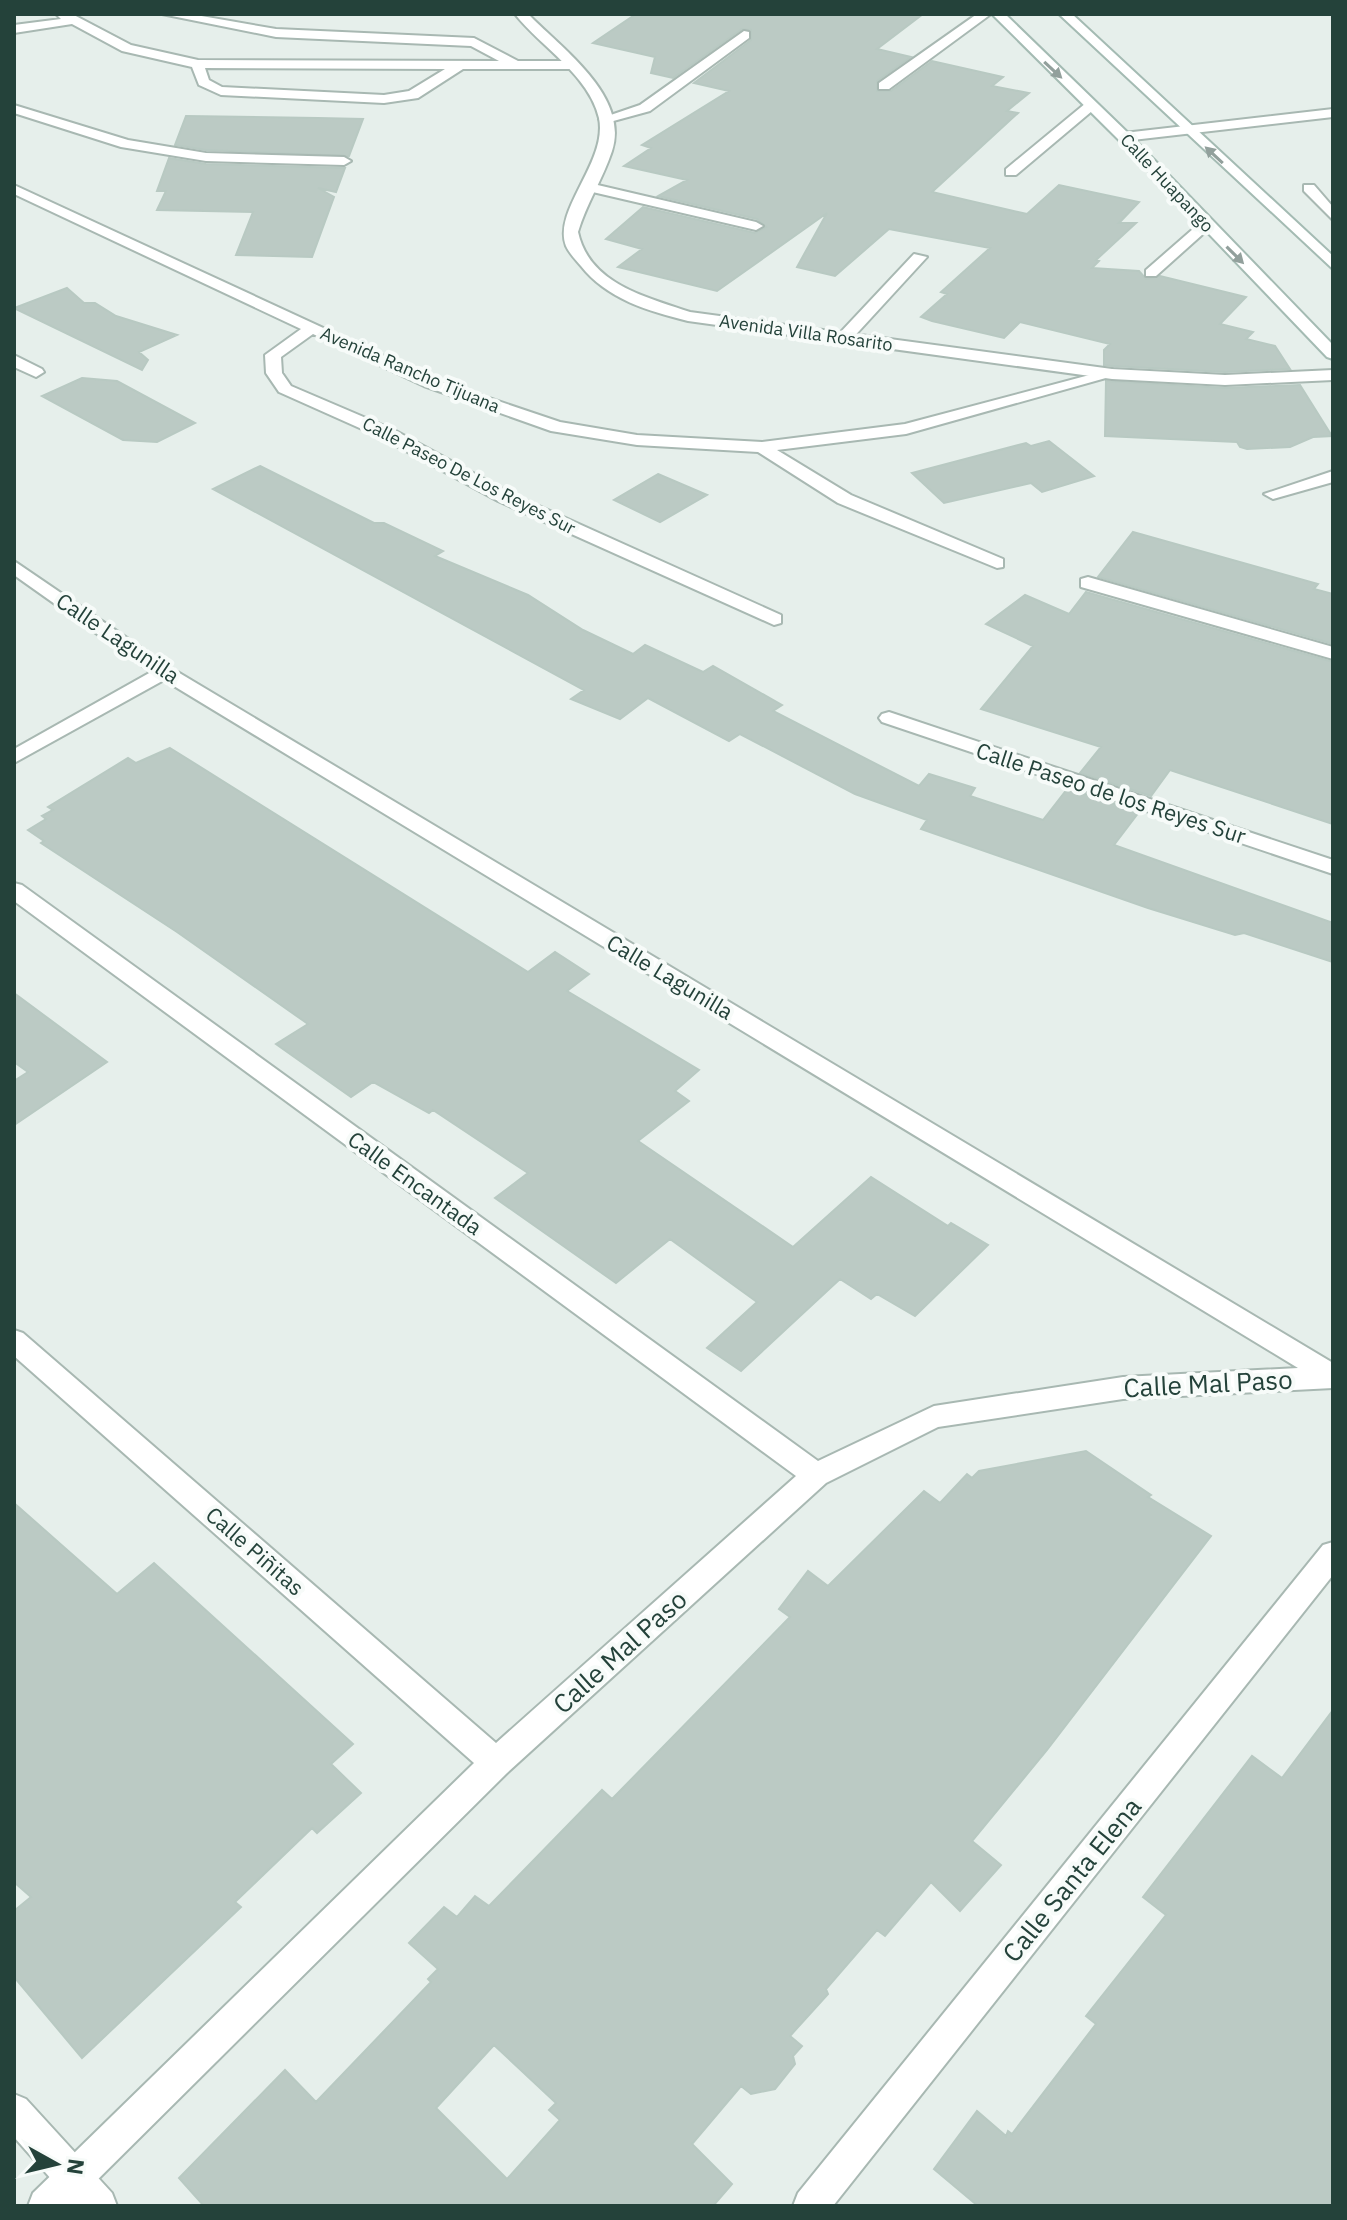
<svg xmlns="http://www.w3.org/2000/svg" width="1347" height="2220" viewBox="0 0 1347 2220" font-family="'IBM Plex Sans',sans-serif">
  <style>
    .building { fill: #bbcac4; stroke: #b8c9c2; stroke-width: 2; fill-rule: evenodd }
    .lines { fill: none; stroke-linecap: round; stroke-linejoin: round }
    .minor-casing { stroke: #a8b8b2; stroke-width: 4 }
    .tertiary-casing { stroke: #a8b8b2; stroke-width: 4 }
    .secondary-casing { stroke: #a4bbb3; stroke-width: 4 }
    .minor { fill: #fff; fill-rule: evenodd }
    .tertiary { fill: #fff; fill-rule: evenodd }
    .secondary { fill: #fff; fill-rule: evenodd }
    .oneway { fill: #92a09c }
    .labels { text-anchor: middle; stroke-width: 8; stroke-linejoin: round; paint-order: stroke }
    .far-street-label { font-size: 18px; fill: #24423a; stroke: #f7fbf9 }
    .street-label { font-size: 22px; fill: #24423a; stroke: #f7fbf9 }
    .near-street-label { font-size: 26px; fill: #24423a; stroke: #f7fbf9 }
  </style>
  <rect width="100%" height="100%" fill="#e6efeb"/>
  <!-- building -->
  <path class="building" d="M636,14H923L877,49L911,57L877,81V91H891L932,61L1003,77L992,86L1029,93L1007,111L1018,113L932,192L1027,214L1059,185L1139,202L1119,223H1136L1096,260L1099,261L1092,268L1139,271L1146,279L1160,276L1246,297L1220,324L1253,332L1246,339L1275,346L1290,369L1225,372L1112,366L1104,365V350L1110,344L1020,322L1004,338L932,321L921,317L947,294L941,292L990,248L889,229L835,276L797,267L827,213L717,291L618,267L642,249L606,239L643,207L755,233L766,227L757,219L658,196L687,180L624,166L651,148L642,145L729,91L694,83L751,40V30L742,29L673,78L651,73L655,57L593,43Z
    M186,116L318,118L363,119L349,156L206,150L175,145Z
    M169,158L206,164L345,168L336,192L318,188L334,197L312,257L236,255L253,212L157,210L166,191H157Z
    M67,288L84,303H95L116,316L177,335L139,352L148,360L142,370L14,308Z
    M82,378L117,381L195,423L157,442L123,440L42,396Z
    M1106,381L1225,388L1300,385L1332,436L1313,437L1290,447L1247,449L1240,447L1237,442L1105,436Z
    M1049,441L1094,476L1042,492L1031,483L944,503L912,473L1026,443L1031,446Z
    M260,466L374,523H384L443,551L435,556L528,595L583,630L633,654L645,645L703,672L713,666L782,705L773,711L919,786L929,774L975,788L970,796L1043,820L1068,788L1139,812L1114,845L1333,923V962L1244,933L1235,935L1148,908L921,829L927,820L855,794L740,734L729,741L648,698L620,719L571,699L584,690L213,489Z
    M658,474L707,495L660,522L614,500Z
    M1133,532L1318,584L1314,589L1333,594V644L1098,577Z
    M1086,592L1333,662V824L1170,770L1151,796L1080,773L1101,747L981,709L1033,646L986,624L1025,595L1069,614Z
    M170,748L528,972L555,952L589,974L567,991L699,1070L675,1091L689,1101L638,1141L793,1247L871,1177L948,1226L951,1223L988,1245L915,1316L877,1294L871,1299L840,1279L741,1371L707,1348L757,1302L670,1239L616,1283L495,1198L528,1173L433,1110L429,1113L373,1082L351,1097L276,1044L308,1024L177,932L41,843L44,841L28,830L46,819L42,816L53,810L48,807L128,758L136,763Z
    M14,993L107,1062L14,1125V1081L28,1072L14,1062Z
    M1086,1451L1151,1495L1148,1497L1211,1536L1047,1750L972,1841L1001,1865L960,1911L931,1882L885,1936L877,1930L826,1989L828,1994L790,2036L802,2046L793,2056L795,2064L775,2089L751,2094L741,2086L692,2144L732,2184L713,2206H204L179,2178L285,2070L316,2102L431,1982L428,1979L438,1969L409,1943L444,1907L457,1917L475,1896L489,1906L602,1790L612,1799L790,1617L779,1609L808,1571L828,1586L924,1491L940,1503L967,1474L972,1478L979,1471ZM494,2045L556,2103L549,2110L560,2120L507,2179L436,2108Z
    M14,1503L117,1594L154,1563L353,1744L331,1764L361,1793L317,1833L312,1828L235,1902L241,1907L82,2058L14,1977V1911L31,1897L14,1882Z
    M1333,1710V2206H978L934,2169L977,2111L1006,2136L1008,2131L1012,2134L1096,2024L1086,2016L1166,1915L1143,1897L1252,1756L1282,1778Z"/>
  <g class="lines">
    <defs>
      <path id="minor" d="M56,14H72L131,45L198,60L499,61L471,46L276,37L162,14H190L276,29L474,38L518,61H571L578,65L571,69H463L418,98L384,103L221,95L199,85L192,67L122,51L72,24L14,33V25L61,19ZM205,68L445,69L409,91L384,95L222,87L209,80Z
        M977,14H991L889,89H879V83Z
        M744,31L749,32V38L650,111L606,123L599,119L640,105Z
        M1086,103L1098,106L1016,175H1006V169Z
        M14,105L128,140L206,153L344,157L351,161L344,165L206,161L121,147L14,113Z
        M1333,109V117L1124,141L1117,137L1124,133Z
        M589,183L756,222L763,226L756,230L584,190V184Z
        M14,185L436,380L560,422L637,435L762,442L905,424L1112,369L1120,374L906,434L777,450L851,495L1003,559V567L997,568L838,503L758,452L637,445L551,431L424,386L313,334L281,357L282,373L291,386L394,430L510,493L781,615V623L774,625L498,501L382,438L279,392L266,373L265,355L301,329L14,194Z
        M1304,185H1314L1333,207V220L1304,191Z
        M1201,222L1213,225L1156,276H1146V270Z
        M914,254L927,257L849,342H837V336Z
        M14,355L42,369L44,372L36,377L14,367Z
        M1333,471V482L1273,499L1264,494Z
        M14,561L171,668L1333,1363V1388L1123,1399L938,1427L826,1483L507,1773L71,2206H28L33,2193L474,1763L14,1356V1330L23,1333L496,1743L796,1476L14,901V883L22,885L818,1461L934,1406L1123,1377L1298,1368L164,680L14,763V749L151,672L14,575Z
        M1088,577L1333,647V659L1081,587V579Z
        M889,712L1333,860V874L882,722L879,718L882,714Z
        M1333,1542V1575L833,2206H793L798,2193L1323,1545Z"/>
      <path id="tertiary" d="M515,14H528C561,48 630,96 612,151C603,179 586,204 578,232C589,284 646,297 690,312L1112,369L1225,375L1333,370V380L1225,385L1112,379L688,321C648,311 607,299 581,266C576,260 569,253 566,246C552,210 608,162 599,118C589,75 541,47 515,14Z
        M14,2094L26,2099L112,2193L117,2206H75L14,2137Z"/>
      <path id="secondary" d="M992,14H1005L1129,134L1333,345V359L1327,357L1119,140Z
        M1059,14H1072L1333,256V269Z"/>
    </defs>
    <!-- minor casing -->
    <use href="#minor" class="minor-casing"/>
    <!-- tertiary casing -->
    <use href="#tertiary" class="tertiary-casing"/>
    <!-- secondary casing -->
    <use href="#secondary" class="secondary-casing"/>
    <!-- minor -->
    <use href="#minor" class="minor"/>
    <!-- tertiary -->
    <use href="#tertiary" class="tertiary"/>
    <!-- secondary -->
    <use href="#secondary" class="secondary"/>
  </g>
  <!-- one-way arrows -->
  <defs><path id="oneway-solid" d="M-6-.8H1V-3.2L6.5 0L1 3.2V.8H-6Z" transform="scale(2)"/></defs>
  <g class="oneway">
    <use href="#oneway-solid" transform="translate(1053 70) rotate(43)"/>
    <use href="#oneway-solid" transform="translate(1214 155) rotate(-137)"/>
    <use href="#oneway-solid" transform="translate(1235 255) rotate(45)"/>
  </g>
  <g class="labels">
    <!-- far-street labels -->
    <g class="far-street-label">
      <text transform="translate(1167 183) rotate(47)" y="6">Calle Huapango</text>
      <text transform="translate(806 333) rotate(8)" y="6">Avenida Villa Rosarito</text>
      <text transform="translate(410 370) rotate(23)" y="6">Avenida Rancho Tijuana</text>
      <text transform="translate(469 476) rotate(27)" y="6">Calle Paseo De Los Reyes Sur</text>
    </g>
    <!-- street labels -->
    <g class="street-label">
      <text transform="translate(118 638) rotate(34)" y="8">Calle Lagunilla</text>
      <text transform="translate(1111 793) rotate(18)" y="8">Calle Paseo de los Reyes Sur</text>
      <text transform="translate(670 977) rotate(31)" y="8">Calle Lagunilla</text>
      <text transform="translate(415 1183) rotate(36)" y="8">Calle Encantada</text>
      <text transform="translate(255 1551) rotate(41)" y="8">Calle Piñitas</text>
    </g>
    <!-- near-street labels -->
    <g class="near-street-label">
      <text transform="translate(1208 1384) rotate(-3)" y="9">Calle Mal Paso</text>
      <text transform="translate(620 1652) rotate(-42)" y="9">Calle Mal Paso</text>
      <text transform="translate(1072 1880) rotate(-51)" y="9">Calle Santa Elena</text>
    </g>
  </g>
  <!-- border -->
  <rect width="1347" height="2220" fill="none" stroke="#24423a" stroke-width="32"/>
  <!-- north arrow -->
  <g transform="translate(56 2164) rotate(98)" stroke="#f7fbf9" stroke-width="6" paint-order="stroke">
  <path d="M0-6L14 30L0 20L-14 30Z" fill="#24423a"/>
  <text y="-12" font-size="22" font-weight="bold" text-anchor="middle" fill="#24423a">N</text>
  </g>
</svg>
